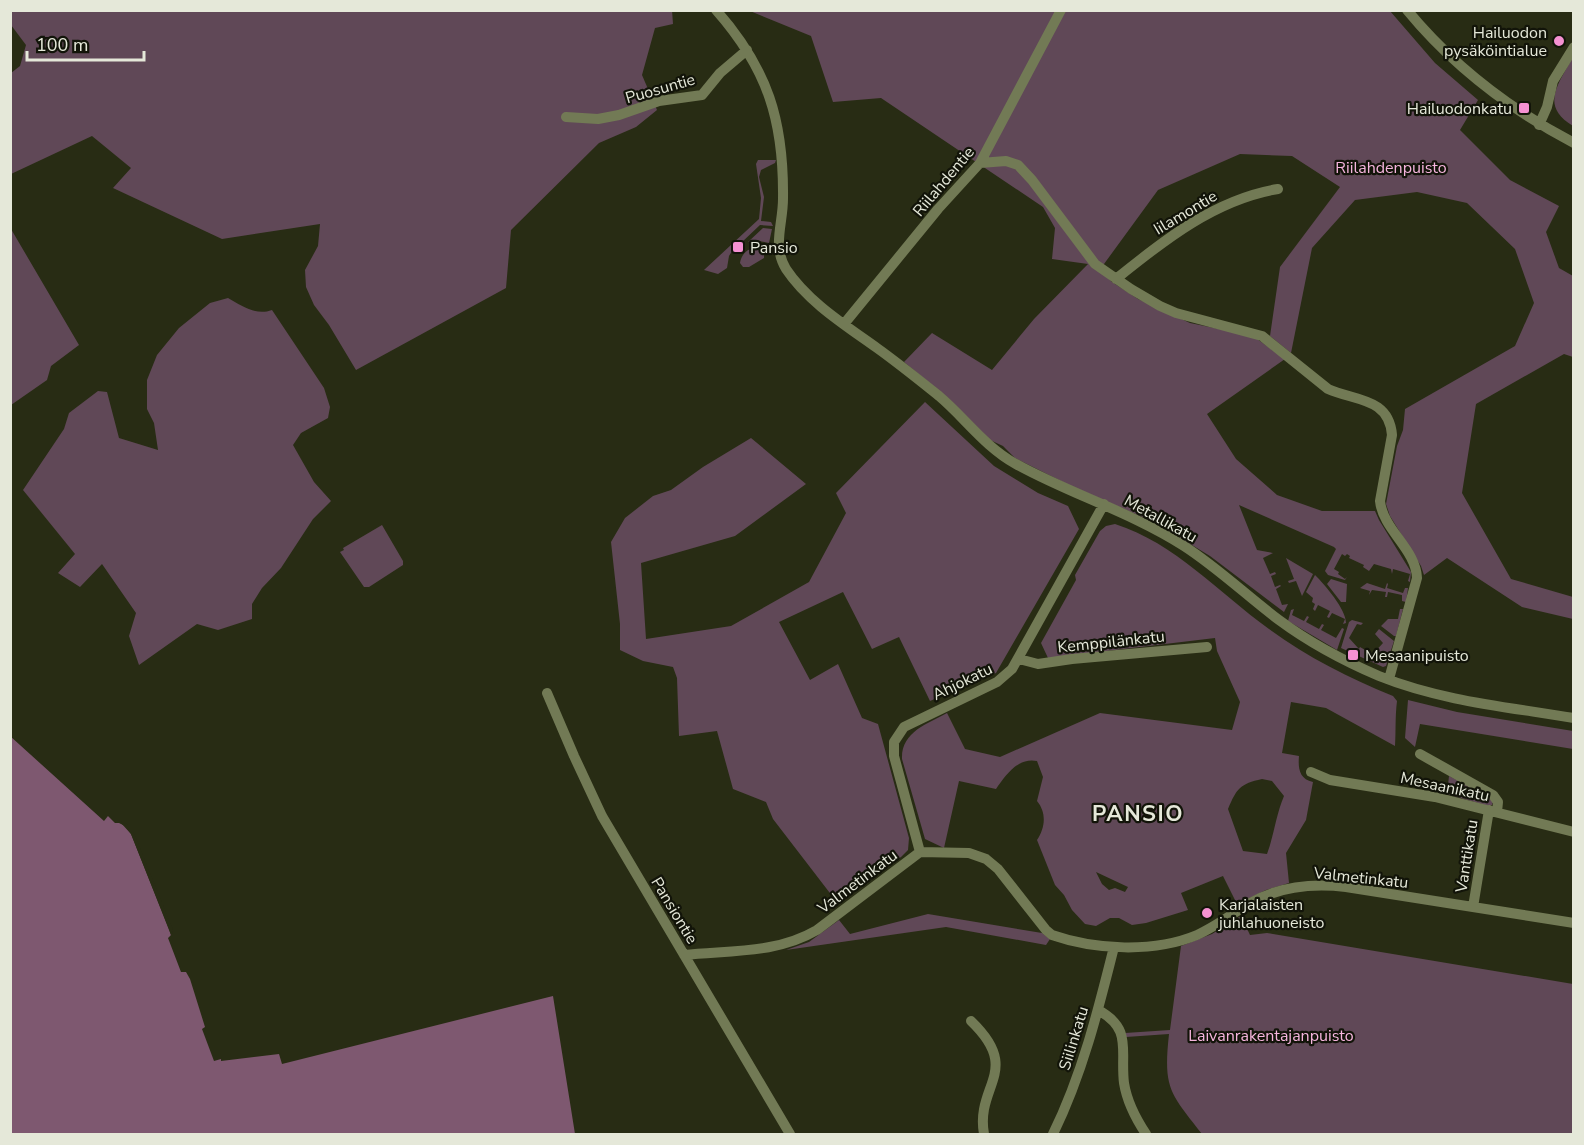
<svg xmlns="http://www.w3.org/2000/svg" width="1584" height="1145" viewBox="0 0 1584 1145" font-family="'Nunito Sans',sans-serif">
  <style>
    .green { fill: #604857; fill-rule: evenodd }
    .water { fill: #7e5870 }
    .pier { fill: #282c14 }
    .lines { fill: none; stroke-linecap: round; stroke-linejoin: round }
    .minor { stroke: #727a55; stroke-width: 10 }
    .poi-dot { fill: #f591d2; stroke: #121409; stroke-width: 2 }
    .labels { text-anchor: middle; stroke-width: 4.5; stroke-linejoin: round; paint-order: stroke }
    .poi-label { font-size: 16px; fill: #e5e8d9; stroke: #121409; text-anchor: start }
    .street-label { font-size: 16px; fill: #e5e8d9; stroke: #121409 }
    .park-label { font-size: 16px; fill: #f6b5de; stroke: #121409 }
    .district-label { font-size: 22px; font-weight: bold; letter-spacing: 1.5px; fill: #e5e8d9; stroke: #121409 }
  </style>
  <rect width="100%" height="100%" fill="#282c14"/>
  <!-- green -->
  <path class="green" d="M11,10H672L673,24L655,28L642,75L657,110L636,127L599,143L511,230L506,288L356,370L329,325L314,305L306,287L305,270L318,246L320,224L222,239L113,188L131,168L92,136L11,174V73L20,66L26,45L11,25Z
    M750,11H1390L1435,63L1478,100L1460,130L1510,180L1559,206L1546,232L1559,268L1573,276V357L1564,354L1476,404L1462,493L1511,579L1573,597V619L1522,607L1447,558L1424,575L1421,566L1390,516L1386,504L1397,446L1403,430L1405,409L1515,346L1534,303L1515,249L1467,203L1417,192L1355,200L1312,248L1291,353L1270,336L1280,267L1340,187L1292,156L1240,154L1158,190L1104,264H1093L1112,282L1138,299L1190,323L1253,336L1285,359L1207,414L1236,459L1277,495L1322,511H1375L1379,520L1411,572L1410,582L1408,581L1410,574L1393,569L1392,574L1391,569L1374,564L1369,571L1363,567L1364,565L1349,558L1350,556L1347,554L1345,556L1342,554L1334,569L1339,572L1338,574L1345,579L1347,577L1345,580L1328,575L1325,571L1336,549L1334,547L1239,505L1257,550L1273,553L1263,558L1270,574L1275,572L1276,574L1271,576L1275,587L1280,585L1281,586L1276,589L1282,605L1288,604L1284,612L1210,556L1154,522L1071,486L1015,458L1003,446L990,440L943,394L904,362L932,333L992,370L1034,319L1088,264L1052,259L1055,228L1043,207L881,98L833,102L811,36Z
    M1573,57V126C1539,106 1559,83 1573,57Z
    M758,160H776L775,163L761,170L759,177L764,197L761,221L771,222L773,226L760,225L741,243H737L729,256L727,268L718,274L704,270L759,219L761,198L756,164Z
    M763,228L772,229L769,243L755,240L748,242Z
    M11,229L79,345L51,366L47,380L11,405Z
    M754,248L764,251V258L749,267H743L740,263C741,255 747,249 754,248Z
    M228,298C242,306 256,316 272,310L324,388L330,407L328,418L301,433L293,445L314,482L331,501L313,519L281,568L262,588L252,604V619L218,630L197,624L139,665L129,636L136,613L102,564L80,587L58,573L75,554L23,490L64,429L69,413L98,391L107,392L119,438L158,450L154,423L147,409V380L157,355L179,328L210,303Z
    M925,402L994,466L1038,493L1068,506L1079,529L996,673L930,701L899,637L872,649L843,592L779,622L810,680L838,664L862,718L878,724L909,838L908,850L901,857L836,901L773,819L766,802L733,789L717,731L679,736L677,678L673,667L643,661L620,650V624L611,542L625,518L653,496L671,490L703,467L751,438L806,484L735,536L641,563L646,639L731,626L809,582L846,513L836,493Z
    M1115,524C1175,543 1219,593 1269,629C1307,657 1349,678 1393,696L1397,701C1395,717 1396,731 1395,746L1326,708L1291,702L1282,753L1299,756C1298,768 1299,779 1313,782L1306,820L1286,853L1289,883L1266,890L1237,904L1223,876L1181,893L1188,910L1146,923L1132,925L1119,918H1110L1096,926L1085,924L1072,910L1064,895L1055,885L1037,840C1045,828 1047,813 1037,801L1043,777L1037,761C1018,757 1006,775 996,789L959,781L944,848L925,839L902,759C901,732 927,724 947,713L965,749L1000,757L1100,713L1232,730L1240,702L1217,651L1215,638L1048,658L1041,643L1076,580L1075,575L1100,531L1106,526ZM1262,779L1272,781L1284,796C1276,815 1274,835 1267,854L1243,851L1228,809C1237,788 1240,784 1262,779ZM1096,872L1128,887L1125,892L1115,888L1109,890L1102,884Z
    M382,525L403,561V565L369,587H364L340,552L344,550L343,548Z
    M1286,558L1313,574L1302,596L1296,581L1289,583L1288,581L1294,579Z
    M1315,575C1325,585 1346,609 1346,623L1343,624L1345,619L1332,613L1329,618L1327,617L1330,611L1318,605L1315,611L1313,609L1315,604L1312,602L1313,598L1306,592Z
    M1331,579L1347,584L1346,602H1341L1327,584Z
    M1367,583L1385,589L1387,583L1388,584L1387,588L1403,593L1405,588H1408L1406,602L1402,601V595L1388,592L1387,597H1385L1386,592L1372,590L1369,595L1370,591L1360,588Z
    M1294,609L1292,615L1304,621L1307,616L1309,617L1306,622L1319,629L1322,624L1324,625L1321,630L1336,638L1342,628L1344,629L1337,650L1288,621L1291,610Z
    M1400,609H1403L1396,636H1394L1381,626L1388,619H1398Z
    M1352,620L1363,623L1361,625L1357,624L1349,638L1359,649L1360,647L1365,650L1366,648L1372,655L1383,643L1375,634L1379,629L1394,641L1386,666L1383,667L1341,648L1349,622Z
    M1408,700L1457,712L1573,731V749L1420,724L1415,747L1405,738Z
    M1449,776L1488,796L1493,802L1492,805L1488,806L1447,794Z
    M928,914L1042,933L1050,939L1046,945L946,927L786,950L809,942L839,920L850,934Z
    M1241,916L1250,935L1267,933L1573,984V1134H1202C1170,1093 1163,1089 1169,1034L1126,1037L1125,1033L1170,1030L1181,946L1212,934Z"/>
  <!-- water -->
  <path class="water" d="M10,736L104,821L108,816L112,817L113,820L125,826L131,834L169,929L171,935L168,938L181,972H186L190,979L205,1027L202,1029L214,1061L221,1059V1061L279,1054L282,1064L553,996L575,1134H11Z"/>
  <!-- pier -->
  <path class="pier" d="M110,813L117,820L127,824L134,833L172,927L173,934L171,935L131,834L121,823H115L108,816Z"/>
  <g class="lines">
    <!-- minor -->
    <path class="minor" d="M716,10C768,69 784,121 783,199C783,224 772,246 786,269C808,302 845,325 877,348C898,363 919,380 939,396C965,418 985,447 1016,464C1070,494 1131,512 1184,546C1218,568 1247,596 1279,620C1310,643 1344,661 1379,676C1441,701 1508,707 1574,718
      M1407,10C1454,67 1509,109 1574,143
      M566,117L598,119L619,115L659,101L702,95L720,73L747,50
      M1539,125L1547,107L1553,81L1574,47
      M980,163L1006,161L1018,165L1032,180L1095,264L1131,289L1160,306L1176,313L1262,336L1328,389C1354,401 1389,397 1392,435L1380,501C1383,530 1416,549 1417,578L1389,679
      M1116,279C1164,240 1216,199 1278,189
      M844,324L938,209L980,163L1061,10
      M1019,659L1038,664L1072,659L1207,647
      M547,693L574,756L602,816L790,1134
      M1420,754L1493,795L1498,802L1497,812
      M1311,772L1330,780L1435,797L1574,832
      M920,852L894,756V742L904,727L997,682L1012,669L1104,504
      M1473,907L1489,810
      M684,955C730,950 776,954 817,930L920,852L969,853L986,859L998,869L1046,930L1052,935C1095,950 1154,953 1197,935C1215,927 1231,915 1248,904C1279,886 1312,883 1346,887L1574,923
      M1098,1010C1133,1029 1120,1050 1124,1083C1127,1102 1136,1119 1146,1134
      M971,1021C1023,1071 975,1085 984,1134
      M1053,1134C1082,1075 1098,1011 1114,947"/>
  </g>
  <!-- markers -->
  <g class="poi-dot">
    <circle cx="1559" cy="41" r="6"/>
    <rect x="1518" y="102" width="12" height="12" rx="3"/>
    <rect x="732" y="241" width="12" height="12" rx="3"/>
    <rect x="1347" y="649" width="12" height="12" rx="3"/>
    <circle cx="1207" cy="913" r="6"/>
  </g>
  <g class="labels">
    <!-- poi labels -->
    <g class="poi-label">
      <text x="1547" y="38" text-anchor="end">Hailuodon<tspan x="1547" dy="18">pysäköintialue</tspan></text>
      <text x="1512" y="114" text-anchor="end">Hailuodonkatu</text>
      <text x="750" y="253">Pansio</text>
      <text x="1365" y="661">Mesaanipuisto</text>
      <text x="1219" y="910">Karjalaisten<tspan x="1219" dy="18">juhlahuoneisto</tspan></text>
    </g>
    <!-- street labels -->
    <g class="street-label">
      <text transform="translate(660 88) rotate(-16)" y="6">Puosuntie</text>
      <text transform="translate(943 181) rotate(-50)" y="6">Riilahdentie</text>
      <text transform="translate(1185 212) rotate(-31)" y="6">Iilamontie</text>
      <text transform="translate(1161 518) rotate(29)" y="6">Metallikatu</text>
      <text transform="translate(1111 641) rotate(-6)" y="6">Kemppilänkatu</text>
      <text transform="translate(962 681) rotate(-26)" y="6">Ahjokatu</text>
      <text transform="translate(1445 786) rotate(12)" y="6">Mesaanikatu</text>
      <text transform="translate(1466 856) rotate(-81)" y="6">Vanttikatu</text>
      <text transform="translate(1361 877) rotate(6)" y="6">Valmetinkatu</text>
      <text transform="translate(857 881) rotate(-37)" y="6">Valmetinkatu</text>
      <text transform="translate(675 910) rotate(59)" y="6">Pansiontie</text>
      <text transform="translate(1073 1038) rotate(-73)" y="6">Siilinkatu</text>
    </g>
    <!-- park labels -->
    <g class="park-label">
      <text x="1391" y="173">Riilahdenpuisto</text>
      <text x="1271" y="1041">Laivanrakentajanpuisto</text>
    </g>
    <!-- district labels -->
    <g class="district-label">
      <text x="1138" y="821">PANSIO</text>
    </g>
  </g>
  <!-- border -->
  <rect width="1584" height="1145" fill="none" stroke="#e5e8d9" stroke-width="24"/>
  <!-- scale -->
  <path d="M27 51v9h117v-9" fill="none" stroke="#e5e8d9" stroke-width="3"/>
  <text x="36" y="51" font-size="18" fill="#e5e8d9" stroke="#121409" stroke-width="4.5" paint-order="stroke">100 m</text>
</svg>
